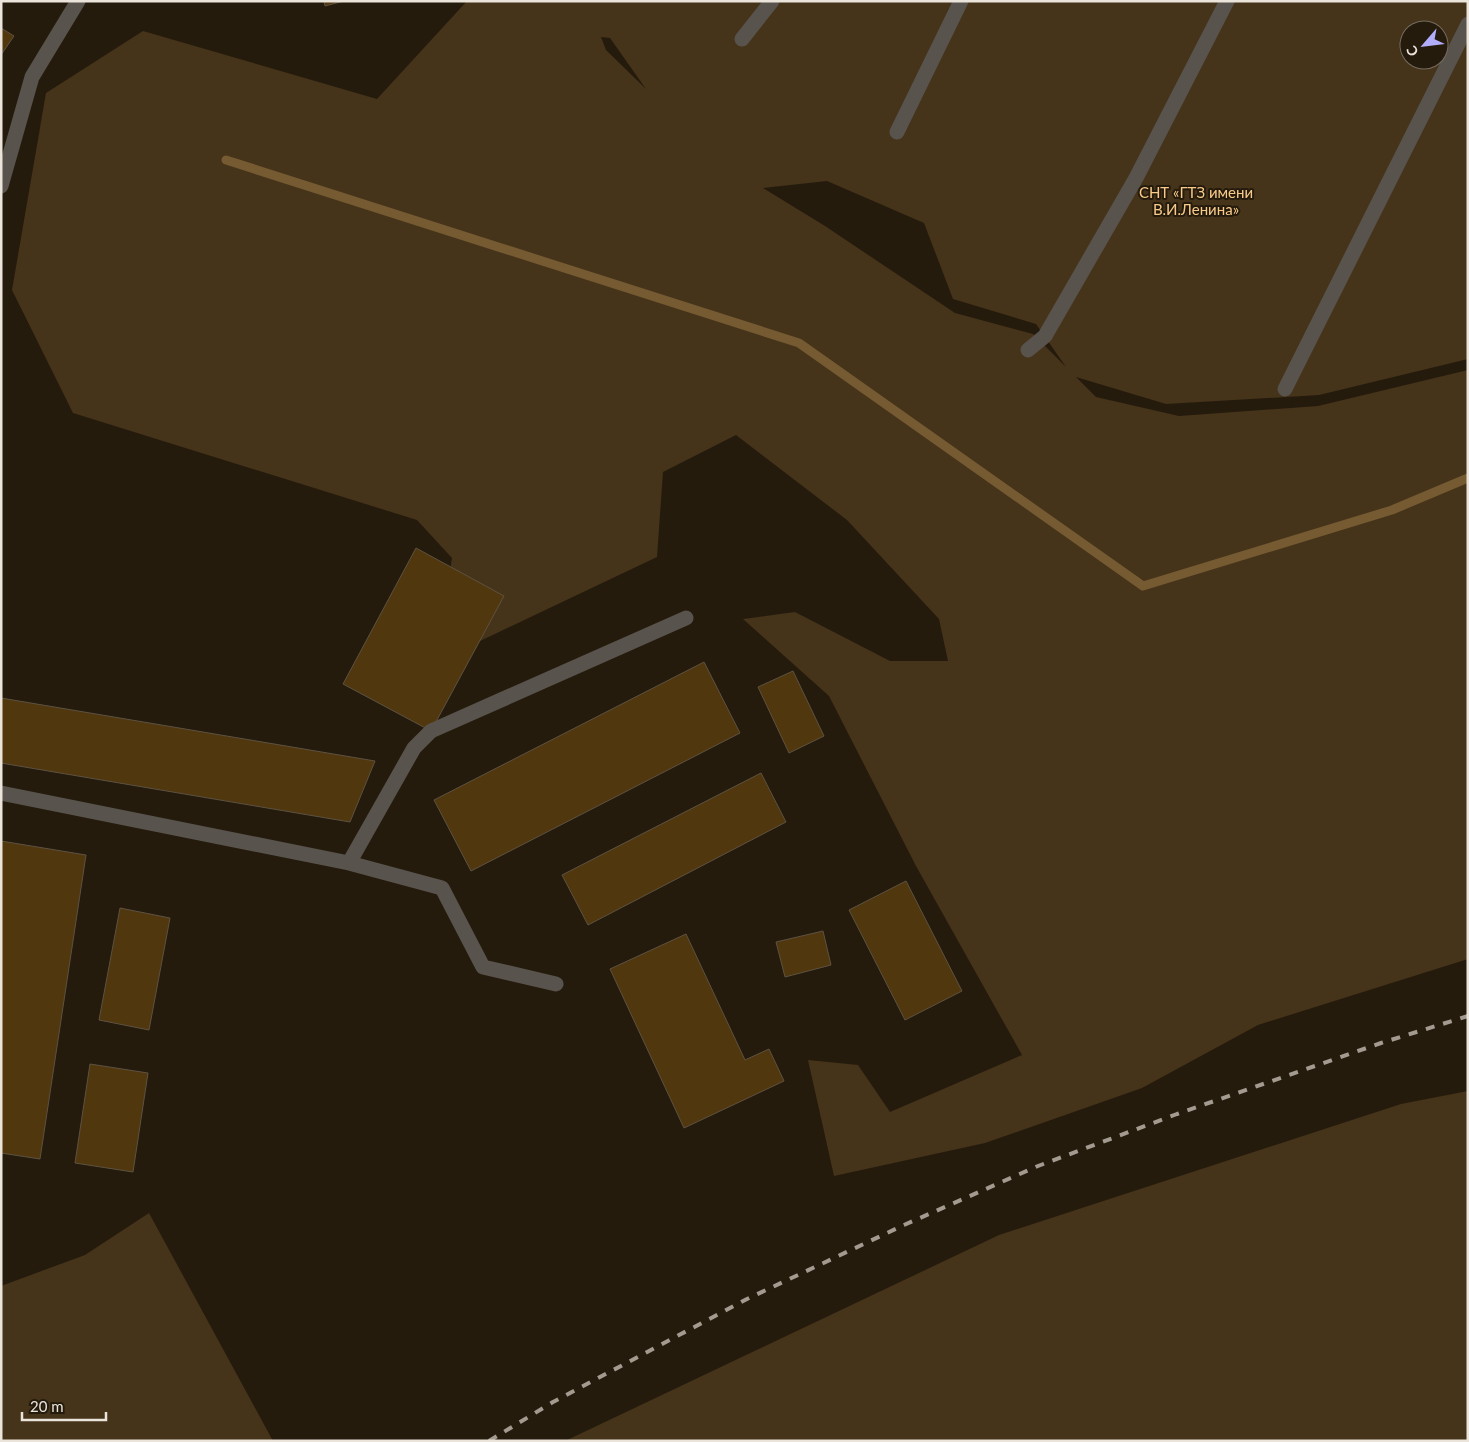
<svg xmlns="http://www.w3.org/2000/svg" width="1469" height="1442" viewBox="0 0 1469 1442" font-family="Lato,sans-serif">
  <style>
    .green { fill: #45331a; fill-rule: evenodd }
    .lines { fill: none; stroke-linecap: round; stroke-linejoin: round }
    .stream { stroke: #755a32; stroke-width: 9 }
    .building { fill: #51370d; stroke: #5d5242 }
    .minor { stroke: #58534c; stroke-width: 15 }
    .rail { stroke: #a39b90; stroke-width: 4; stroke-dasharray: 9 9; stroke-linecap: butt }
    .labels { text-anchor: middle; stroke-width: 4; stroke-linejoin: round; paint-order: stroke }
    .park-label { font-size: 15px; fill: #f9cb8a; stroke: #251b0d }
  </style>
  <rect width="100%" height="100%" fill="#251b0d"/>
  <!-- green -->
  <path class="green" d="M467,1H1468V359L1319,395L1166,404L1076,377L1096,397L1179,416L1318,406L1468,370V959L1258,1025L1142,1088L985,1143L834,1176L808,1060L858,1065L890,1112L1022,1055L916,866L829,696L743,619L795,612L890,661H948L939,619L847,520L736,435L663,472L657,557L436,662L452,558L417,520L73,413L12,290L46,93L143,31L377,99ZM1409,30H1439V60H1409ZM601,37L610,38L646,89L606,50ZM827,181L924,223L953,299L1036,324L1066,367L1033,334L955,313L825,226L763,188Z
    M1468,1091V1441H565L999,1235L1401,1104Z
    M149,1213L273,1441H1V1286L85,1255Z"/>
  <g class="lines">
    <!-- stream -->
    <path class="stream" d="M226,160L799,343L1143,586L1392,510L1468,478"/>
  </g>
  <!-- building -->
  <path class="building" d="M324,1H344L325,6Z
    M1,28L14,36L1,55Z
    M416,548L504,596L431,731L343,684Z
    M704,662L740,733L471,871L434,800Z
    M793,671L824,736L789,753L758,687Z
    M1,698L375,761L350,822L1,763Z
    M761,773L786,822L588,925L562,875Z
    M1,841L86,855L40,1159L1,1153Z
    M906,881L962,991L905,1020L849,910Z
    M120,908L170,918L149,1030L99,1020Z
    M823,931L831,965L785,977L776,942Z
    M686,934L745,1060L769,1049L784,1081L684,1128L610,969Z
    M90,1064L148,1073L133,1172L75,1163Z"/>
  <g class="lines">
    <!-- minor -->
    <path class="minor" d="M742,39L772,1
      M897,132L961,1
      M1,186L32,77L78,1
      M1028,350L1045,336L1136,178L1227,1
      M1285,389L1468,24
      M1,793L349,863L442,888L483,967L556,984
      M349,863L414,748L431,731L686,618"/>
    <!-- rail -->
    <path class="rail" d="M489,1441L553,1402L747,1299L904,1225L1038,1166L1177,1114L1381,1043L1468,1016"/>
  </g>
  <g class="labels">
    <!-- park labels -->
    <g class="park-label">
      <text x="1196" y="198">СНТ «ГТЗ имени<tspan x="1196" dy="17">В.И.Ленина»</tspan></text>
    </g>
  </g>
  <!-- border -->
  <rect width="1469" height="1442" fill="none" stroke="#ebe4db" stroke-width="5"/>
  <!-- north arrow -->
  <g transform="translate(1424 45) rotate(242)"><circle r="24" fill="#251b0d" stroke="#746b5f"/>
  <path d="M0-4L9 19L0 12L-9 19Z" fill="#b1adfa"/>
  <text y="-8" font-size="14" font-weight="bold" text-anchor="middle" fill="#ebe4db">С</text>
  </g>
  <!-- scale -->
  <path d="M22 1412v8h84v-8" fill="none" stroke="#ebe4db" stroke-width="2.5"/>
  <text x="30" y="1412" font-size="15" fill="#ebe4db" stroke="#251b0d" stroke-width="4" paint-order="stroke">20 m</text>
</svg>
